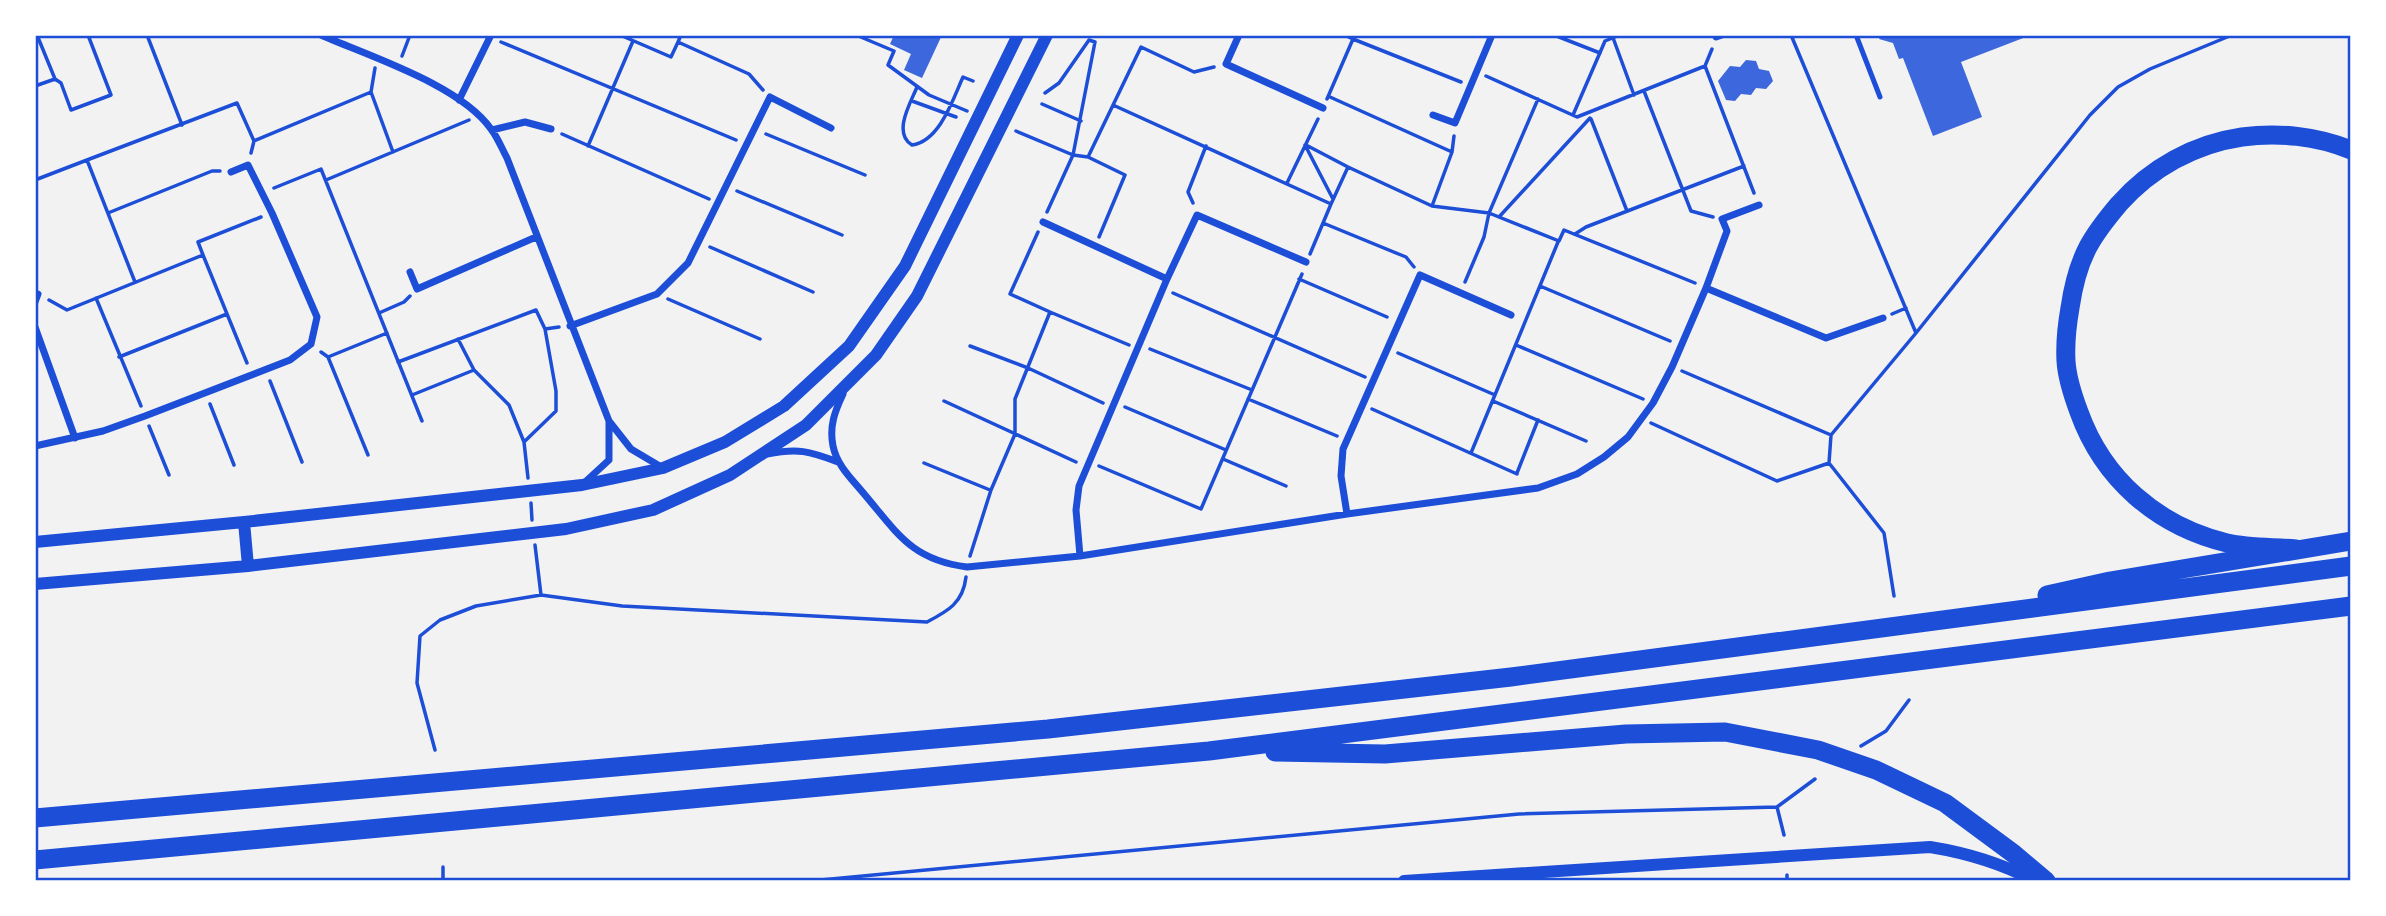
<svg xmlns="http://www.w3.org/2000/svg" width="2386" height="916" viewBox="0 0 2386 916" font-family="Helvetica,sans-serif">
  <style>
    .building { fill: #3d67dc }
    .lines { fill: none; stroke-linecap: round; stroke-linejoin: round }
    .path { stroke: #1d4ed8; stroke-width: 3.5 }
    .service { stroke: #1d4ed8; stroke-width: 5 }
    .minor { stroke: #1d4ed8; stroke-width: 7 }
    .tertiary { stroke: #1d4ed8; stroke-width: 12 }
    .motorway { stroke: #1d4ed8; stroke-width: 19 }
    .neatline { fill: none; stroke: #1d4ed8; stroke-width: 2.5 }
  </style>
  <rect width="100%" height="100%" fill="#f2f2f2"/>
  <!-- building -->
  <path class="building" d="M894,35H942L922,78L904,70L911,54L890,44Z
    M1881,35H2031L1961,62L1982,117L1933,136L1903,58L1899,59L1893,43L1879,39Z
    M1746,60L1756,61L1759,69L1769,71L1773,81L1766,89L1756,88L1751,95L1741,94L1735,101L1726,100L1718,81L1730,66L1740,67Z"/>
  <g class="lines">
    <!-- path -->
    <path class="path" d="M37,35L55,79L61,83L71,110L111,95L88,35
      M147,35L182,125
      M620,35L671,57L678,42
      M681,35L678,42L749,74L763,90
      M856,35L894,51L888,65L929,95L967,111
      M1344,35L1353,39L1355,35
      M1554,35L1600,53
      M1612,35L1634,95
      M1791,35L1916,333
      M501,42L736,140
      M402,56L410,35
      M1705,66L1712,49
      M1486,76L1577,117L1705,66L1754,193
      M35,86L55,79
      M917,87C911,102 892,133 912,145C940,141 953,99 963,77L973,81
      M1644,91L1691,211L1713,217
      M371,92L393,152
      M1045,93L1059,83L1089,40L1095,42L1073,155L1047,212
      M1330,97L1452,152
      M1327,99L1353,39L1461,82
      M912,101L956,117
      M1042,104L1081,121
      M1113,105L1331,204L1348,167L1432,206L1489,213L1559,241L1564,230L1695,283
      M1573,115L1605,41L1620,35
      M1591,119L1627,211
      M1016,131L1073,155L1088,157L1125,175L1099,237
      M562,134L709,199
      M766,134L865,175
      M1305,145L1333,199
      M1306,145L1348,167
      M588,146L633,41
      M251,153L254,141L371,92L375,68
      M1088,157L1141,47L1194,72L1214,67
      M87,160L237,103L254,141
      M35,180L87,160L135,282
      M326,180L469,120
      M1287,183L1318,119
      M274,188L321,169L422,421
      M737,191L842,235
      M1193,203L1188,192L1206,146
      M1432,206L1452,152L1454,136
      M108,213L212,171H220
      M1499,217L1590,118
      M1323,223L1406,257L1414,267
      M1575,234L1586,227L1744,166
      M710,247L813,292
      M1310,254L1331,204
      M203,255L247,363
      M1299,279L1387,317
      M1465,282L1484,237L1489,213L1538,99
      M1540,286L1670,341
      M1173,293L1365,377
      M96,298L141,406
      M668,299L760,339
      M49,300L67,310L203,255L198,242L261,217
      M1050,312L1129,345
      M379,313L404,302L410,296
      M1892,314L1906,308
      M458,339L474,370
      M1516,345L1643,399
      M970,346L1028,368L1103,403
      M1150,349L1252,390
      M321,352L328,357L368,455
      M1398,353L1495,395
      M119,357L227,314
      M328,357L387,333
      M398,362L536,310L545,329
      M1682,371L1831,435
      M270,381L302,462
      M412,395L474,370L509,405L524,442L528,478
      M1248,399L1337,436
      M944,401L1076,462
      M1493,401L1586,441
      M210,404L234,465
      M1125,407L1226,450
      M1372,409L1517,474
      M1651,423L1777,481L1829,463
      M149,426L169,475
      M524,442L556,411V391L545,329L559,327
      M1471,453L1558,242
      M1223,459L1286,486
      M924,463L990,490
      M1099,466L1201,509L1302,274
      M1517,473L1538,420
      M531,503L532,520
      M535,545L541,595
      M970,556L991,490L1015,434V399L1050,312L1010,294L1038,232
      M1894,596L1884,533L1829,463L1831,435L1916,333L2090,115L2118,87L2150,69L2232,35
      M1861,746L1886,731L1909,700
      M435,750L417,683L420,636L440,620L476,606L541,595L622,606L927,622C948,611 963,603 966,577
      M1777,807L1784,835
      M443,867V881
      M1787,875V881
      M810,881L1519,814L1777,807L1815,779"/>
    <!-- service -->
    <path class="service" d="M1856,35L1880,97"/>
    <!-- minor -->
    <path class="minor" d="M321,35C371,57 460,85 491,129C498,138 502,149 507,158L609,421L631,449L663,468
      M1239,35L1226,64L1323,108
      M1715,35L1716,37L1722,35
      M459,100L491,35
      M1433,115L1455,123L1492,35
      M492,130L525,122L551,129
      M1043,222L1167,279
      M410,272L417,289L536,237
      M1706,288L1826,338L1883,318
      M35,302L38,294
      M570,326L657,294L688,263L770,97L831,128
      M35,327L75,438
      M843,394C835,411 829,426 833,446C837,466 852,479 865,495C898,534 912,560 967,567L1080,556L1347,514L1538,488L1577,474L1604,457L1628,437L1653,403L1672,367L1706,288L1727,231L1722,219L1759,205
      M35,446L103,431L145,416L290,360L311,344L317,317L272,213L248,165L231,172
      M767,454C798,448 809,451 838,462
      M584,483L609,460V422
      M1347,514L1341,476L1343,449L1420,275L1511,315
      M1080,556L1076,510L1079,486L1167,279L1197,215L1306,262"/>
    <!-- tertiary -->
    <path class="tertiary" d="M244,522L248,566
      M35,542L244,522L582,485L663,468L725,442L784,406L849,346L905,266L1018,35
      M35,584L248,566L566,529L653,510L730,475L806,425L876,355L917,296L1047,35
      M1404,881L1930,847C1967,853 2001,863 2035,881"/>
    <!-- motorway -->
    <path class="motorway" d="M2296,549C2273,547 2249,548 2227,543C2157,526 2103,479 2079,412C2073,396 2067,378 2066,361C2065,343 2067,325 2070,308C2073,287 2078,266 2088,247C2096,232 2108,217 2119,204C2151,168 2194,144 2242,137C2278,132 2317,136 2351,150
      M2047,595L2110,581L2351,541
      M1275,752L1385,754L1626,734L1725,732L1818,750L1876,770L1945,803L2014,854L2046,881
      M35,818L1048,729L1511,677L2351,566
      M35,860L1209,751L2351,606"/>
  </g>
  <!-- border -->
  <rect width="2386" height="916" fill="none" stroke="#ffffff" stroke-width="74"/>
  <rect x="37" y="37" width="2312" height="842" class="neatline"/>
</svg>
